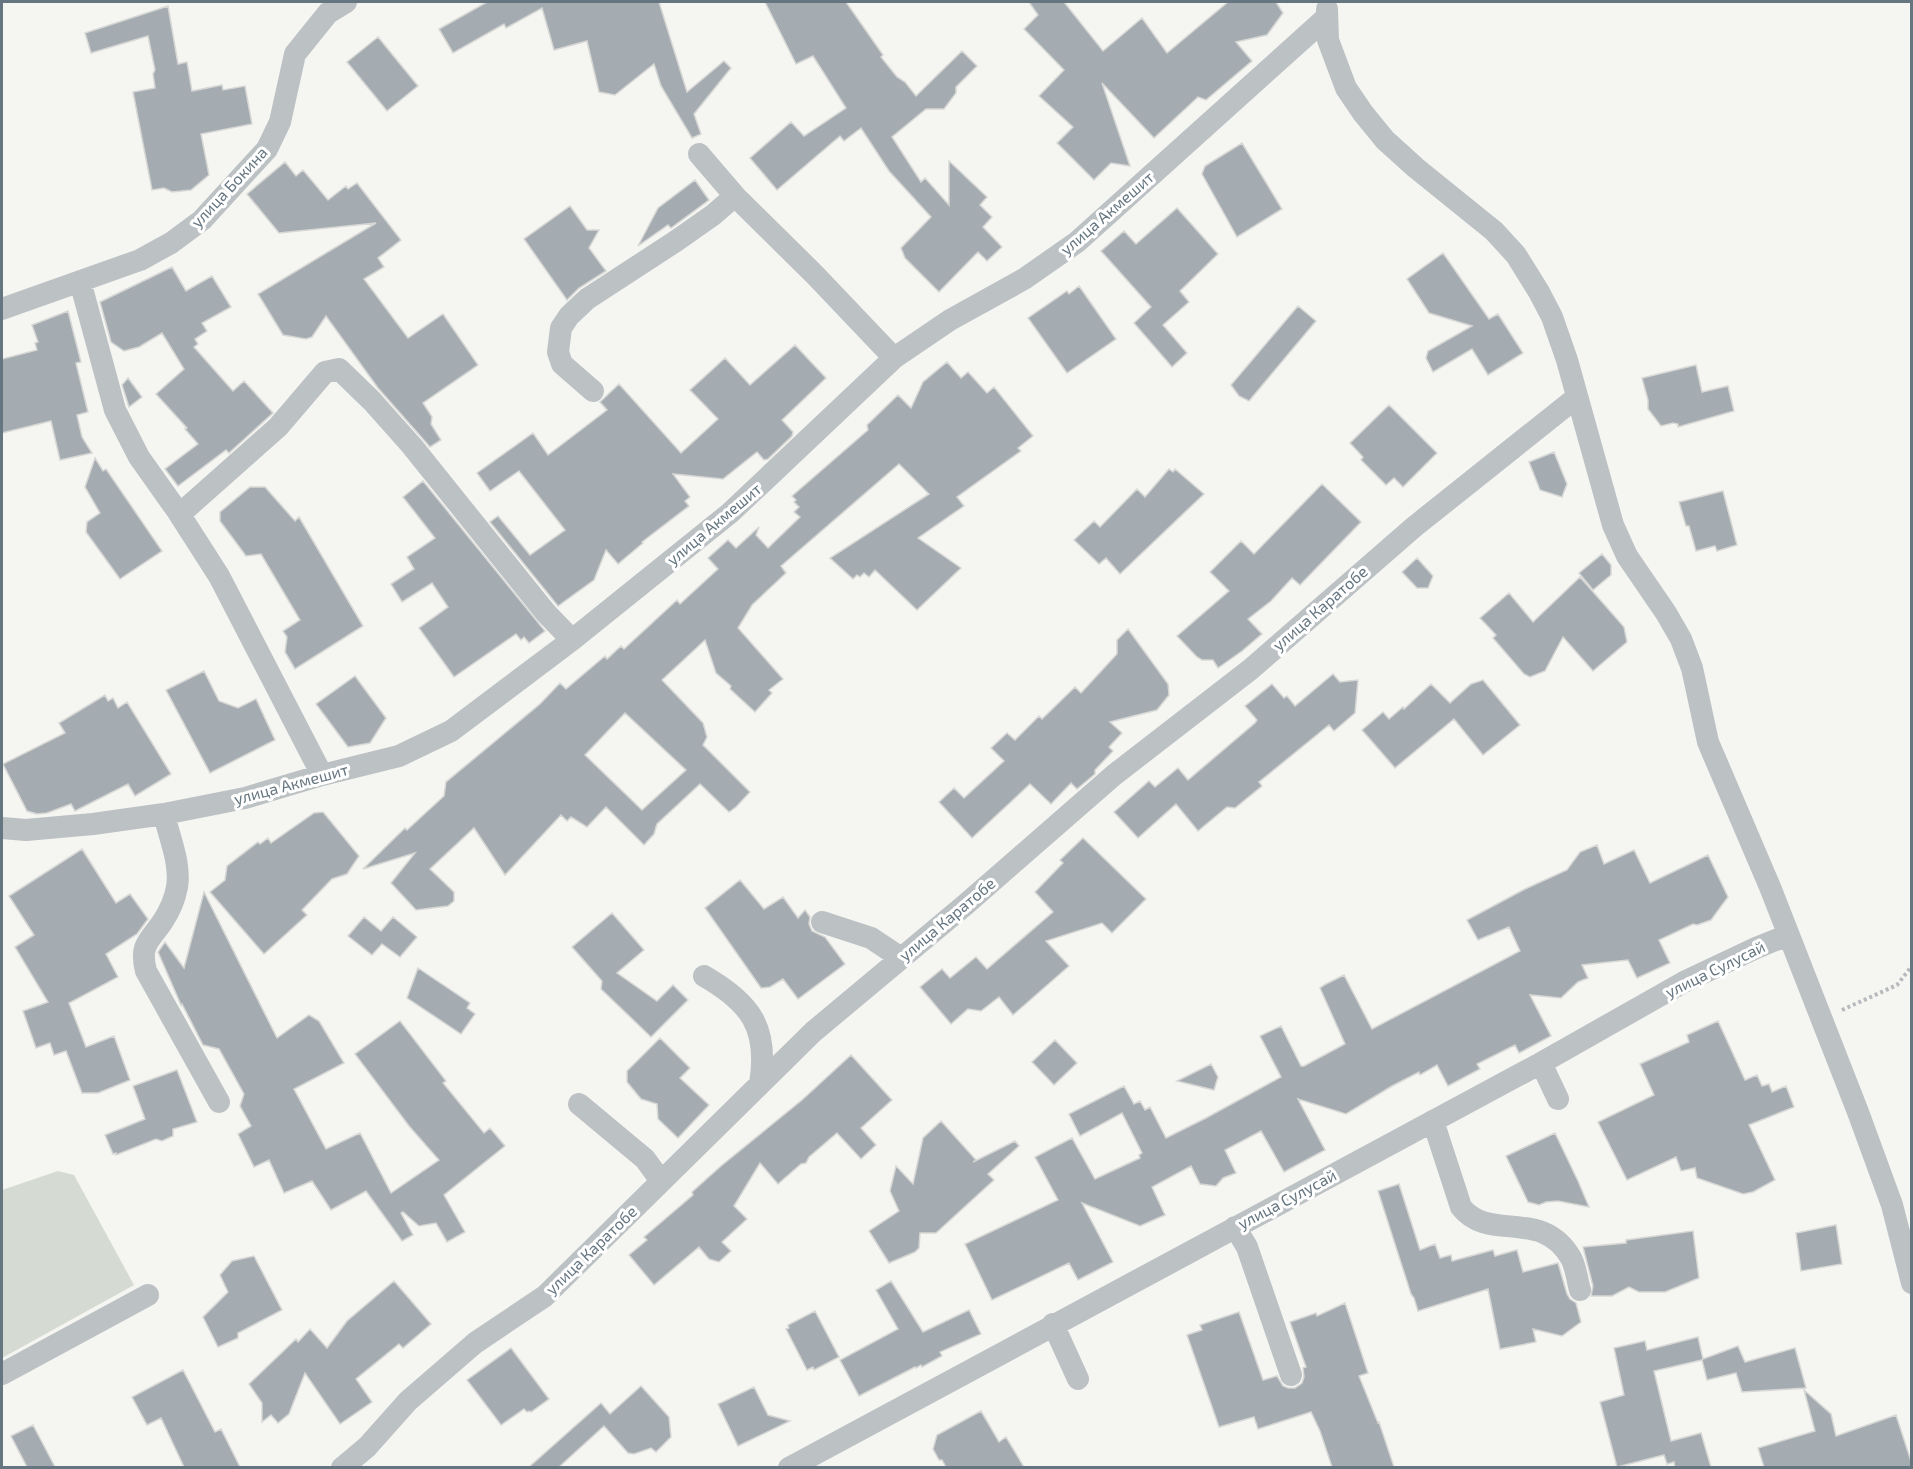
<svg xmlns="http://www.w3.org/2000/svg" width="1913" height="1469" viewBox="0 0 1913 1469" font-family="'Exo 2',sans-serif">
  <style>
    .green { fill: #d5dad2 }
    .building { fill: #a4acb1; stroke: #d7d7d5; stroke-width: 1.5; fill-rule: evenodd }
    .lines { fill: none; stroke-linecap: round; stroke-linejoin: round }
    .path { stroke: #b7babc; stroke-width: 4; stroke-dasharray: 3 3; stroke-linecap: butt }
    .street { stroke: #bcc1c4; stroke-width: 22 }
    .labels { text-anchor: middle; stroke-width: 6; stroke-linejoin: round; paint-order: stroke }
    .street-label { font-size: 16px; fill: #667681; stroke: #fff }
  </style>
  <rect width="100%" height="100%" fill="#f5f5f2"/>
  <!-- green -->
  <path class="green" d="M58,1171L74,1175L134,1285L2,1358V1190Z"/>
  <!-- building -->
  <path class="building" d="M487,2H659L687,92L724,61L731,68L694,114L701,134L692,138L661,86L654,64L615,95L599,92L587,41L554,50L542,8L506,28L504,24L453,53L439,29Z
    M765,2H846L883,55L881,57L897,77L905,82L916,96L962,51L977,66L956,87V93L944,109H926L892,137L921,182L925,178L949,205V161L987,197L980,205L992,217L983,227L1002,247L987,261L978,252L939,292L905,258L901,248L931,217L889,171L861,128L844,141L840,136L777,190L750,158L791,122L804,136L846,108L813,56L796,64Z
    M1029,2H1064L1103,51L1142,18L1167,53L1228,2H1276L1283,13L1267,35L1236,42L1252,61L1206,100L1198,97L1154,138L1102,83L1130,166L1111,163L1094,180L1057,143L1073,127L1039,96L1064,70L1024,29L1038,15Z
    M168,6L178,64L187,62L192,91L222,85L223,90L245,86L252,124L201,134L209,175L191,190L172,192L164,188L152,190L133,92L155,88L153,74L155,70L148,36L91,53L85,33Z
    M378,37L418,86L387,111L347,62Z
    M1242,143L1282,209L1237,237L1202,174L1205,166Z
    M285,162L296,176L303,170L328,200L346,186L348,189L357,183L401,240L378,258L384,267L364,279L408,338L443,314L478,365L423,403L432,417L431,424L441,440L430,447L378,388L326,316L312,337L306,339L283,335L258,294L376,223L279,233L247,194Z
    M695,180L709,200L671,228L668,225L638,246L658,208Z
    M570,206L587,230H599L589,248L606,271L579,288L567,300L524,239Z
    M1177,208L1218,254L1180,291L1189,302L1163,325L1187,353L1172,367L1134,323L1151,307L1101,251L1124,231L1136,244Z
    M1443,253L1489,319L1498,314L1523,353L1488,375L1472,349L1433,372L1426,358L1428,351L1472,326L1429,313L1407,279Z
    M172,267L186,291L212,276L231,307L202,323L207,331L195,339L198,344L194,347L233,391L244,381L273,413L229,453L226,450L178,486L165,469L198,444L185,429L187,428L156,394L184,369L162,333L139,347L124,351L111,342L100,302Z
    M1079,286L1116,339L1067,373L1028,318L1067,291L1069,294Z
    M1298,306L1316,321L1249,401L1239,396L1231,385Z
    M68,311L81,362L76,363L88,412L77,415L82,437L92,453L60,460L51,421L2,433V359L37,350L35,343L38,342L32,325Z
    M795,345L826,378L782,420L793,432L792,436L768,459L764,460L757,452L723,479L673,474L690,497L685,501L689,506L642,542L643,543L618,564L606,550L594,580L558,606L490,522L498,516L530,555L565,530L519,471L490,491L477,473L533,433L548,455L607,410L600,402L619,384L681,453L718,419L690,390L725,358L750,385Z
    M947,362L961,378L968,372L987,393L994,387L1033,436L1018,448L1021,451L957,497L964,506L918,538L961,568L917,610L875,570L869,577L864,573L860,577L857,575L853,579L830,558L929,494L899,464L781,566L786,573L752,605L738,628L783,679L769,690L772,693L755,712L730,689L731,686L716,673L705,640L662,680L703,723L707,737L703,745L750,792L736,807L729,812L700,784L657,824L654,834L644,845L606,807L587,827L571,817L567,821L561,815L505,875L474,828L430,869L454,892V901L448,906L416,910L391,883L415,853L363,869L405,828L407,830L444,796L446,782L540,704L560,683L566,689L605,656L607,659L621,646L624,649L677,600L680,604L718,569L708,558L728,540L736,548L759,527L756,535L768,548L800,517L794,512L799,507L794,502L796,500L792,496L868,430L867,425L898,395L911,408L923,382ZM625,713L686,770L642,810L585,755Z
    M1696,365L1702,392L1728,386L1734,411L1678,427V424L1673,423L1661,426L1648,409V400L1642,378Z
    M128,378L142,397L129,407L122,385Z
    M1389,405L1437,453L1403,487L1394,478L1386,485L1361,460L1363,457L1350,443Z
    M1554,452L1567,484L1562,497L1540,490L1529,462Z
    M95,458L103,471L106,469L162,551L120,579L86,532L87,522L100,513L85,487Z
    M1169,469L1173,472L1175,469L1204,494L1120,574L1106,558L1099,564L1074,540L1094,521L1100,527L1137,489L1145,497Z
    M423,481L545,631L529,643L524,637L521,640L516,634L454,677L419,628L448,607L432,583L402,602L391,584L414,569L407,557L435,538L403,497Z
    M1322,484L1361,522L1300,585L1292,578L1271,601L1248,619L1262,634L1242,651L1218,668L1213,660H1202L1197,657L1177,636L1229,591L1210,572L1241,541L1254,554Z
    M250,487H265L295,521L299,517L363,626L295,669L285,652L287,637L283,631L300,620L261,554L246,556L220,521V512Z
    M1723,491L1737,545L1717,551L1715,546L1696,551L1689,526H1686L1679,502Z
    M1602,554L1611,565V575L1593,590L1579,573Z
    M1417,558L1433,576L1428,588H1417L1402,572Z
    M1580,577L1624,627L1627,642L1593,671L1563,637L1545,671L1530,677L1524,674L1493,638L1496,635L1480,618L1509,593L1533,622Z
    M1128,629L1168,684L1169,695L1157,710L1110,722L1122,733L1109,747L1113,751L1095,770V774L1077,789L1071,783L1051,804L1030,784L972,838L939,802L954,788L964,798L1004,761L991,748L1007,733L1015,740L1039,716L1042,719L1075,687L1081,693L1117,654V640Z
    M204,671L219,701L238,708L256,699L275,740L210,773L166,690Z
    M1333,674L1340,682L1358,680L1355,713L1334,731L1329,725L1259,782L1262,786L1235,808L1227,807L1198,831L1176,804L1138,838L1114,812L1149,781L1155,787L1178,768L1188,780L1255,723L1257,720L1245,706L1272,684L1284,698L1287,696L1295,706Z
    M355,676L386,718L370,743L348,747L316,704Z
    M1483,680L1520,725L1483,755L1454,719L1395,768L1362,730L1383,712L1389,719L1403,707L1404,709L1431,684L1450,703L1471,684Z
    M105,695L108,701L113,698L118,708L127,702L171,774L135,796L128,784L75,811L71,804L47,813L37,814L27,811L3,764L65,733L59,723Z
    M323,812L359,856L347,874L332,879L302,910L307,915L264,954L210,892L225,880L227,866L258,842L260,844L268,838L271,843L314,813Z
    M1083,838L1146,899L1112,933L1102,923L1046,941L1069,966L1013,1015L999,997L981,1011L968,1009L951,1024L920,987L942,969L950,978L976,957L987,969L1053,912L1035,892L1063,863L1060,860Z
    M1597,845L1604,864L1634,850L1650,883L1708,855L1728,897L1711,920L1697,925L1693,924L1659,940L1670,963L1637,978L1628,960L1582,965L1588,978L1578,982L1561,998L1530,995L1551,1036L1519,1053L1515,1045L1477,1064L1480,1069L1448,1086L1437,1065L1420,1075L1419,1072L1392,1086L1346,1114L1298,1099L1325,1150L1284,1172L1261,1131L1225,1150L1236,1173L1223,1178L1216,1186L1200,1184L1191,1166L1152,1187L1165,1215L1140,1226L1082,1203L1113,1262L1078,1280L1069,1263L992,1300L965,1244L1058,1200L1035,1157L1072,1138L1095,1179L1140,1158L1139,1155L1142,1153L1122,1113L1080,1136L1069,1114L1124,1086L1134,1104L1140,1101L1145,1110L1150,1107L1166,1138L1206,1118L1281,1077L1260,1036L1281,1026L1301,1066H1304L1345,1044L1320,988L1326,984L1344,975L1372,1029L1520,951L1509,927L1478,940L1467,920L1525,889L1567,870L1580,852Z
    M82,849L116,903L130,894L148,919L137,934L106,954L118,977L69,1003L86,1047L114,1036L130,1080L98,1093H82L66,1051L54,1055L50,1043L36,1048L23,1011L48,1002L15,947L34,935L9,896Z
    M740,880L764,909L783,897L798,918L805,910L810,917L809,924L812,931L825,937L845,964L798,999L783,979L770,987L761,988L705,908Z
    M204,892L277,1038L309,1015L319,1021L344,1063L294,1089L326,1149L360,1133L391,1193L439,1160L409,1126L355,1054L400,1021L446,1081L443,1083L484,1133L490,1128L505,1146L444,1195L465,1232L447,1242L436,1223L419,1226L403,1212L401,1213L413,1235L402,1241L366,1191L331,1210L312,1181L284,1193L269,1160L254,1167L238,1134L251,1126L240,1106L244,1094L219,1049L203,1045L182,1004L181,1005L158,952L165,942L184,968Z
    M612,913L644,950L617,973L657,1001L673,985L688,1000L651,1037L601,989L602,981L572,947Z
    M364,917L381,931L393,917L417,937L400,957L382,944L372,955L348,936Z
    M418,968L470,1003L467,1008L475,1014L461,1034L407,998Z
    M1718,1021L1745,1080L1757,1075L1762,1086L1769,1084L1772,1092L1786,1086L1794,1107L1749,1125L1775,1180L1753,1192L1743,1194L1697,1178L1695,1168L1681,1171L1676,1157L1627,1180L1598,1122L1654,1095L1640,1064L1689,1042L1687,1035Z
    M660,1038L690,1068L680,1078L709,1105L678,1138L658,1119L657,1104L641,1099L627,1082V1071Z
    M1055,1040L1077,1063L1054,1085L1032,1062Z
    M851,1055L892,1100L861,1128L876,1145L861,1159L837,1133L809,1157L806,1163L801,1164L778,1184L760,1163L734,1206L747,1219L722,1242L731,1251L719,1262L709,1259L699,1247L654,1285L629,1255L647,1240L644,1237L693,1195L692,1192L721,1166L802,1100Z
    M1211,1064L1218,1077L1214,1090L1177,1081Z
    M177,1070L197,1122L173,1129V1136L162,1141L156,1139L116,1155V1153L113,1154L105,1135L145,1119L133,1086Z
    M941,1121L976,1160L973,1162L1015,1141L1019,1146L988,1174L994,1180L936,1233H920L919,1248L915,1252L889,1263L869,1231L899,1211L890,1191L896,1166L913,1184L923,1138Z
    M1555,1133L1578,1181L1589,1207L1558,1201L1546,1202L1539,1205L1528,1202L1506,1156Z
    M1399,1184L1420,1250L1435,1244L1440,1258L1451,1255L1452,1261L1493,1250L1495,1256L1517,1250L1523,1272L1558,1263L1567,1294L1570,1299L1576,1303L1581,1322L1562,1336L1533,1329L1536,1342L1500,1349L1488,1289L1418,1311L1414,1298L1411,1294L1378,1191Z
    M1836,1225L1842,1264L1801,1271L1796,1233Z
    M1693,1231L1699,1278L1665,1292H1639L1629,1287L1612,1296H1591L1593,1286L1583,1247L1626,1243V1240Z
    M254,1256L282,1310L238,1333V1338L218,1347L203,1317L228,1292L220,1275L232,1261Z
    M394,1281L431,1324L403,1348L399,1344L356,1379L372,1402L340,1424L305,1373L289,1414L278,1423L271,1415L262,1422V1403L249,1384L296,1339L298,1342L310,1329L327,1348L347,1321Z
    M891,1281L923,1332L969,1310L981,1334L940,1352L942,1356L922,1367L921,1365L916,1368L915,1367L859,1396L840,1360L898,1329L876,1290Z
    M1345,1303L1368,1373L1359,1376L1378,1423L1379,1422L1394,1467H1332L1320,1431L1311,1412L1258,1429L1254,1417L1219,1427L1187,1335L1202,1330L1200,1325L1239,1312L1263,1380L1277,1376L1283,1386L1288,1388H1295L1302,1383L1304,1377L1303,1368L1306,1367L1290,1322L1316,1313L1317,1316Z
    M815,1311L839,1357L814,1370L813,1367L807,1370L786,1329L789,1328L788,1325Z
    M1698,1337L1703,1359L1738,1346L1745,1362L1795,1348L1806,1388L1742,1392L1736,1373L1707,1380L1702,1360L1654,1371L1671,1441L1701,1433L1711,1467H1675L1674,1462L1667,1464L1664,1455L1617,1467L1600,1402L1624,1395L1614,1348L1645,1341L1647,1350Z
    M511,1348L549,1399L531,1412L530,1411L527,1412L524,1409L501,1425L467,1380Z
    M183,1370L215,1432L221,1429L240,1467H184L161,1418L147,1425L132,1397Z
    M641,1386L669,1417L671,1437L656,1452L651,1448L634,1454L628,1453L604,1426L559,1467H529L601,1403L610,1414Z
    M754,1387L768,1415L790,1421L738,1446L718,1404Z
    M1804,1390L1831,1414L1836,1436L1896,1415L1911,1461V1467H1764L1758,1448L1815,1431Z
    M981,1411L999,1442L1006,1437L1024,1467H946L942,1460H939L933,1449L937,1435Z
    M33,1425L55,1467H27L11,1436Z"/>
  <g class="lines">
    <!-- path -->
    <path class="path" d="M1842,1010L1897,985L1912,966"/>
    <!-- street -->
    <path class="street" d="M1327,9L1328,40L1346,88L1363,113L1385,140L1416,168L1494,231L1516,255L1539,292L1552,317L1567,360L1613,525L1627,556L1666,613L1681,639L1692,668L1708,742L1770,887L1858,1112L1892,1205L1912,1283
      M699,154L735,196L815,275L894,358
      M80,281L115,410L139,457L178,512L219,576L322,775
      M2,309L140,260L171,243L202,220L267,149L280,122L295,54L328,13L346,2
      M593,391L562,364L558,352L561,328L569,316L587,299L676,241L713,215L735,196
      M180,514L278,427L325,372L339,369L372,401L412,446L546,613L572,640
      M164,814C169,837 181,863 177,887C175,898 169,912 163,921C150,941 139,944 146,971L219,1102
      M2,828L26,830L93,824L164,814L245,798L322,775L399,756L451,731L572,640L730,513L894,358L950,320L1024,279L1077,242L1327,17
      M822,922L871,938L901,958
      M704,976C751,1003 769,1028 760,1084
      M1541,1063L1558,1099
      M579,1104L645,1159L661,1181
      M1433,1121L1461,1207C1489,1243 1542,1207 1571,1258C1576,1267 1577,1280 1580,1290
      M1235,1227L1247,1247L1291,1375
      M1053,1324L1078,1379
      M2,1374L148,1295
      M342,1468L367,1447L408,1401L475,1343L545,1296L813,1032L965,905L1114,775L1251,669L1414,527L1577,397
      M789,1468L1541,1063L1684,982L1756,948L1788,935"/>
  </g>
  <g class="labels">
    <!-- street labels -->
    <g class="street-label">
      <text transform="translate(229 187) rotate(-47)" y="6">улица Бокина</text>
      <text transform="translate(1107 213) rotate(-41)" y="6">улица Акмешит</text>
      <text transform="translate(714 524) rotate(-40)" y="6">улица Акмешит</text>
      <text transform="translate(1320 608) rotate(-41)" y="6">улица Каратобе</text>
      <text transform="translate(291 784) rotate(-15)" y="6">улица Акмешит</text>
      <text transform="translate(947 919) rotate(-40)" y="6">улица Каратобе</text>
      <text transform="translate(1715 969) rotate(-26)" y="6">улица Сулусай</text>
      <text transform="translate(1287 1199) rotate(-28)" y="6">улица Сулусай</text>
      <text transform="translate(591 1250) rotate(-44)" y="6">улица Каратобе</text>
    </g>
  </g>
  <!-- border -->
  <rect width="1913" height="1469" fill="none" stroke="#667681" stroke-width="6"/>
</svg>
